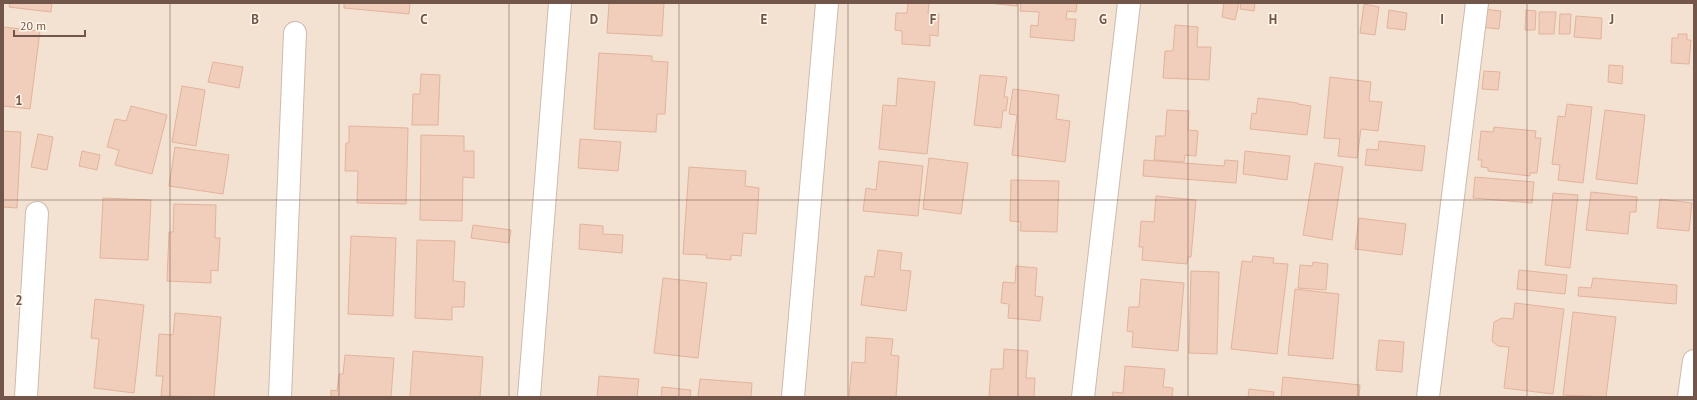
<svg xmlns="http://www.w3.org/2000/svg" width="1697" height="400" viewBox="0 0 1697 400" font-family="'PT Sans',sans-serif">
  <style>
    .residential { fill: #f3e2d2 }
    .building { fill: #f1cdbc; stroke: #e3b39c }
    .lines { fill: none; stroke-linecap: round; stroke-linejoin: round }
    .street-casing { stroke: #cfbaad; stroke-width: 24 }
    .street { stroke: #fff; stroke-width: 22 }
    .grid { fill: none; stroke: #73564a; stroke-width: 1; stroke-opacity: 0.55 }
    .grid-label { font-size: 13px; text-anchor: middle; font-weight: bold; fill: #73564a; stroke: #fff5e9; stroke-width: 3; stroke-linejoin: round; paint-order: stroke }
  </style>
  <rect width="100%" height="100%" fill="#fcf1e3"/>
  <!-- residential -->
  <path class="residential" d="M3,3H1694V397H3Z"/>
  <!-- building -->
  <path class="building" d="M10,3H52L51,12L9,7Z
    M344,3H410L409,14L344,8Z
    M609,3H664L662,36L607,33Z
    M908,3H929L928,14H939L938,36L930,35V46L902,44V31L895,30L896,13H907Z
    M988,3H1017V6Z
    M1021,3H1077L1076,12L1067,11L1066,19H1076L1074,41L1030,37L1031,25L1038,26L1039,12L1020,11Z
    M1224,3H1239L1235,20L1222,17Z
    M1241,3H1255L1254,11L1240,9Z
    M1364,4L1379,7L1375,35L1360,33Z
    M1483,9L1501,11L1499,29L1481,27Z
    M1389,10L1407,13L1405,30L1387,28Z
    M1526,10L1536,11L1535,30H1525Z
    M1539,12H1556L1554,34H1539Z
    M1560,14H1571L1570,34H1559Z
    M1576,16L1602,18L1601,39L1574,37Z
    M1175,25L1198,27L1197,47H1211L1209,80L1163,78L1165,51H1173Z
    M3,27L40,31L30,109L3,106Z
    M1678,34H1687V40H1691L1689,64L1671,63L1672,38H1678Z
    M599,53L652,56V61L668,62L665,114H657L656,132L594,129Z
    M213,62L243,67L239,88L208,82Z
    M1609,65L1623,66L1622,84L1608,82Z
    M1484,71L1500,72L1498,90L1482,89Z
    M421,74L440,75L438,125H412L413,94H420Z
    M980,75L1007,77L1004,97H1008L1006,111L1003,110L1001,128L974,125Z
    M1330,77L1371,82L1369,101L1382,102L1378,131L1361,129L1357,158L1338,156L1340,139L1324,138Z
    M898,78L935,82L927,154L879,149L883,105L896,106Z
    M182,86L205,90L196,146L172,142Z
    M1013,89L1059,95L1056,119L1070,121L1065,162L1012,155L1017,115L1009,114Z
    M1258,98L1298,103V104L1311,106L1307,135L1250,129L1252,113L1256,114Z
    M1567,104L1592,107L1583,183L1558,180L1560,165L1552,164L1558,116L1565,117Z
    M131,106L167,115L152,174L115,165L119,150L107,147L115,119L126,121Z
    M1167,110L1189,111L1188,130L1198,131L1196,156L1185,155L1184,162L1154,160L1156,136H1165Z
    M1605,110L1645,115L1637,184L1596,179Z
    M349,126L408,128L406,204L357,203L358,171H345L346,143H349Z
    M1494,127L1536,131L1535,138H1541L1537,173H1530V176L1488,171V168L1481,167L1482,160H1478L1481,131L1493,132Z
    M3,131L21,132L17,208L3,207Z
    M38,134L53,137L47,170L31,167Z
    M421,135L464,136V151H474V178L463,177L462,221L420,220Z
    M580,139L621,142L618,171L578,168Z
    M1379,141L1425,146L1422,171L1365,165L1367,149L1378,150Z
    M175,147L229,155L223,194L169,186Z
    M82,151L100,155L97,170L79,166Z
    M1245,151L1290,156L1287,180L1243,174Z
    M929,158L968,163L961,214L923,209Z
    M1144,160L1224,166L1225,160L1238,161L1236,183L1143,176Z
    M879,161L923,166L918,216L863,211L866,188L876,190Z
    M1315,163L1343,167L1332,240L1303,235Z
    M689,167L746,171L745,186L759,188L756,234L743,233L741,256L731,255V260L706,258L707,255L683,254Z
    M1475,177L1534,182L1532,203L1473,198Z
    M1011,180L1059,181L1057,232L1020,231L1021,222L1010,221Z
    M1591,192L1637,197L1636,212H1630L1628,234L1586,230Z
    M1553,193L1578,195L1570,268L1545,265Z
    M1156,196L1196,200L1191,257H1188L1187,264L1142,260L1143,247H1139L1141,221L1154,222Z
    M103,198L151,200L148,260L100,258Z
    M1660,199L1692,203L1689,231L1657,228Z
    M174,204L216,205L215,238H220L218,271L211,270V283L167,281L169,232H173Z
    M1359,218L1406,224L1402,255L1355,249Z
    M580,224L603,226V234L623,235L622,253L579,249Z
    M473,225L511,230L509,243L471,238Z
    M351,236L396,238L393,316L348,314Z
    M417,240L455,241L453,281L465,282L464,307H452V320L415,318Z
    M878,250L902,253L900,270L911,271L906,311L861,305L865,276L874,277Z
    M1253,256L1274,258L1273,263L1288,264L1277,354L1231,349L1242,261L1252,262Z
    M1313,262L1328,264L1326,290L1298,288L1300,265L1312,266Z
    M1016,266L1037,268L1035,296L1043,297L1040,321L1008,318L1009,304L1001,303L1003,282L1015,283Z
    M1519,270L1567,275L1565,294L1517,289Z
    M1191,271L1219,272L1217,354L1189,353Z
    M663,278L707,283L698,358L654,353Z
    M1593,278L1677,285L1676,304L1578,296L1579,287L1591,288Z
    M1141,279L1184,283L1178,351L1132,347L1133,332L1127,331L1129,307H1139Z
    M1295,289L1339,294L1333,359L1288,355Z
    M95,299L144,305L134,393L94,388L99,339L91,338Z
    M1515,303L1564,309L1553,394L1504,388L1509,347L1498,346L1492,341L1494,322L1502,318L1513,319Z
    M1573,312L1616,317L1606,397L1563,395Z
    M175,313L221,317L214,397L161,396L163,376H156L159,334L173,335Z
    M866,337L893,339L891,355L899,356L896,397H849L852,362L865,363Z
    M1379,340L1404,342L1402,372L1376,370Z
    M1004,349L1028,351L1026,378H1035L1034,397H989L991,369H1003Z
    M413,351L483,357L480,397H410Z
    M345,355L394,358L391,397H331V390L337,391L339,374H343Z
    M1125,366L1165,369L1163,387L1173,388L1172,396L1177,397H1112L1113,392L1123,393Z
    M599,376L639,379L637,397H597Z
    M1283,377L1360,385L1359,397H1281Z
    M700,379L752,383L751,397H698Z
    M662,387L691,390L690,397H661Z
    M1249,389L1274,392L1273,397H1248Z"/>
  <g class="lines">
    <defs>
      <path id="street" d="M26,397L37,213
        M280,397L295,33
        M529,397L560,3
        M793,397L827,3
        M1083,397L1129,3
        M1428,397L1477,3
        M1689,397L1694,361"/>
    </defs>
    <!-- street casing -->
    <use href="#street" class="street-casing"/>
    <!-- street -->
    <use href="#street" class="street"/>
  </g>
  <!-- grid -->
  <path class="grid" d="M170,3V397M339,3V397M509,3V397M679,3V397M848,3V397M1018,3V397M1188,3V397M1358,3V397M1527,3V397M3,200H1694"/>
  <g class="grid-label">
    <text x="255" y="24">B</text>
    <text x="424" y="24">C</text>
    <text x="594" y="24">D</text>
    <text x="764" y="24">E</text>
    <text x="933" y="24">F</text>
    <text x="1103" y="24">G</text>
    <text x="1273" y="24">H</text>
    <text x="1442" y="24">I</text>
    <text x="1612" y="24">J</text>
    <text x="19" y="105">1</text>
    <text x="19" y="305">2</text>
  </g>
  <!-- border -->
  <rect width="1697" height="400" fill="none" stroke="#73564a" stroke-width="8"/>
  <!-- scale -->
  <path d="M14 30v6h71v-6" fill="none" stroke="#73564a" stroke-width="2"/>
  <text x="20" y="30" font-size="12" fill="#73564a" stroke="#fff5e9" stroke-width="3" paint-order="stroke">20 m</text>
</svg>
